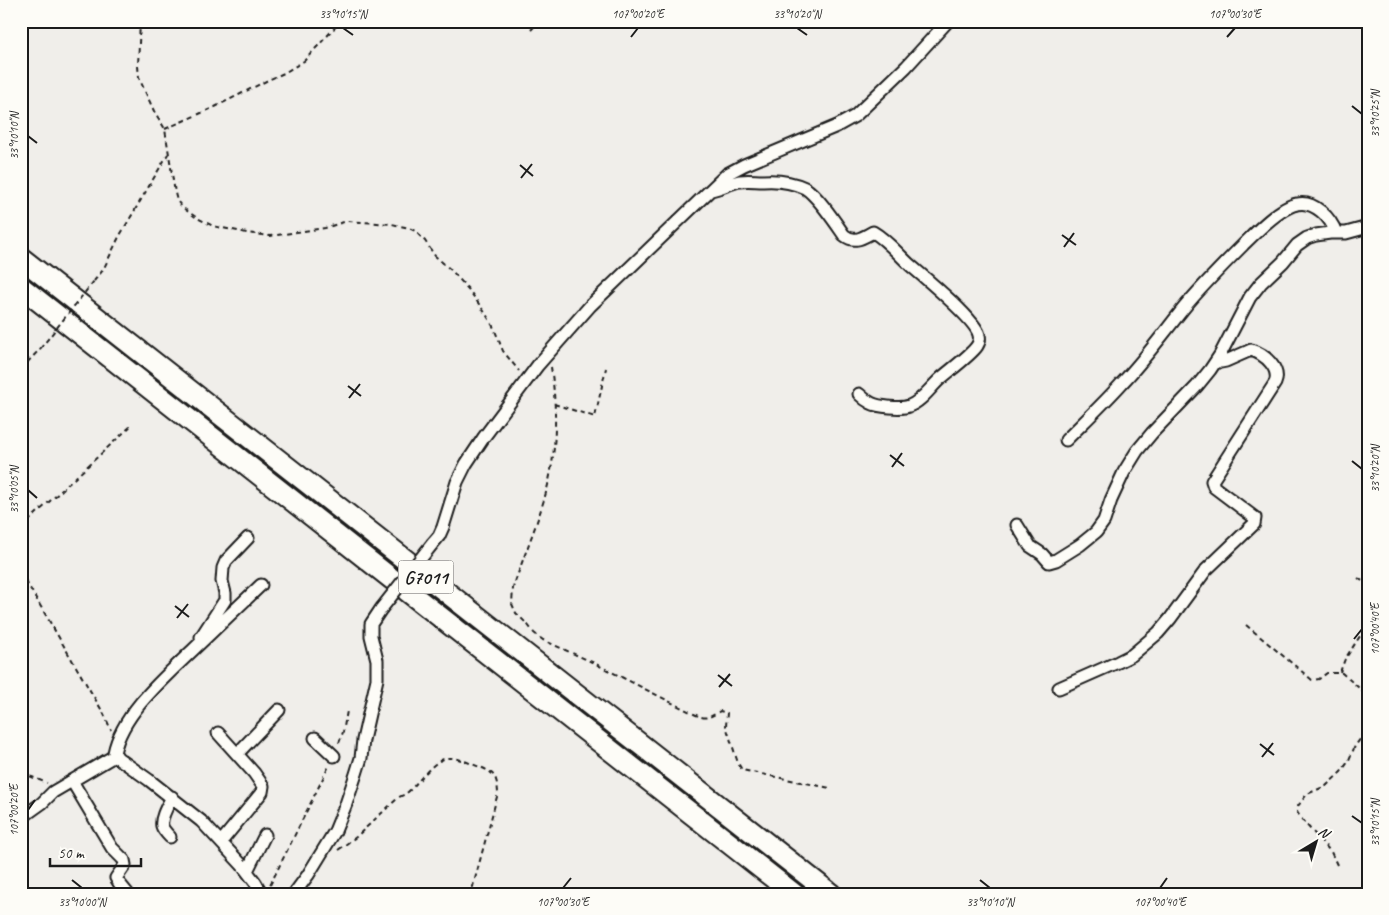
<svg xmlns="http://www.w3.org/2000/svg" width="1389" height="915" viewBox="0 0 1389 915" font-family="Caveat,sans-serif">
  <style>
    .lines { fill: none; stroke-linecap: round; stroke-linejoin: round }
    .minor-casing { stroke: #1c1c1c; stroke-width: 15 }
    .motorway-casing { stroke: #1c1c1c; stroke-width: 24 }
    .path { stroke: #1c1c1c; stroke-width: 2; stroke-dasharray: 5 4; stroke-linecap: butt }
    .minor { stroke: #fdfcf7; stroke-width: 11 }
    .motorway { stroke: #fdfcf7; stroke-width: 20 }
    .minor-bridge-casing { stroke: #1c1c1c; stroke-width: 15; stroke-linecap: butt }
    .path-bridge { stroke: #1c1c1c; stroke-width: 2; stroke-dasharray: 5 4; stroke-linecap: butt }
    .minor-bridge { stroke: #fdfcf7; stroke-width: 11 }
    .ticks { fill: none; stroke: #1c1c1c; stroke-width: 2 }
    .labels { text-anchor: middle; stroke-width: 4; stroke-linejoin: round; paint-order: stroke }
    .shield { fill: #fdfcf7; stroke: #605f5e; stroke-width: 1 }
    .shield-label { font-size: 19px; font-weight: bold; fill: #1c1c1c }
    .neatline { fill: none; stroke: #1c1c1c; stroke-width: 2 }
    .ticks-label { font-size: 12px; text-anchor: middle; fill: #1c1c1c }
  </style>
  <rect width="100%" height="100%" fill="#f0eeea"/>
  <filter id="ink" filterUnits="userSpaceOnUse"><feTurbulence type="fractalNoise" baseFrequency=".02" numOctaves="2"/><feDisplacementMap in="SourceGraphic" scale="10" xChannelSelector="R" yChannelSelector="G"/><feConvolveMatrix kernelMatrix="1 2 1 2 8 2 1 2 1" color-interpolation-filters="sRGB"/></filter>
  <g filter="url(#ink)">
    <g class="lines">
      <defs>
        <path id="minor" d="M711,190C721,188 730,183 740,181C748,180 755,181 763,181C776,180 792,182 805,188C818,196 835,222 844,235C855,244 863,237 873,232C887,240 898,254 910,265C924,277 976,320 979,335C980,339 979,343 977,346C971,355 949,371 940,379C930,388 921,402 909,406C902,409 878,407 871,403C867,401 862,397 859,394
          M1066,440C1085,421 1104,403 1122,383C1144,360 1163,334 1183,309C1201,287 1222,266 1243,245C1255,233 1280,207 1297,204C1314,200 1331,218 1336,233
          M1017,525L1030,546L1042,554L1049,562L1056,560L1080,545L1096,532L1104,521L1111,500L1124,472L1137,451L1152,433L1197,386L1210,370L1220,355L1250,297L1261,283L1283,262L1297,245L1307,238L1316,235L1330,233H1346L1368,227
          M433,543L439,536L443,527L457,482L466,464L484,437L538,365L590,306L727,174L744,165L837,126L855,116L906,67L948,21
          M261,585C239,606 217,627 195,648C166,676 122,713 114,753L118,758L149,780L201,821L242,865L255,882L262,894
          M201,637L225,600V593L222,581L223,568L226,561L248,538
          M1059,688L1118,662L1132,655L1158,633L1170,619L1206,570L1254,524L1255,518L1214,487L1212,481L1275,383C1281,369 1265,354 1251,350L1226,361L1221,362L1217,360
          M218,733L254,773L263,786L262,792L221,842
          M315,738L334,756
          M237,754L279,710
          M72,781L112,848L124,860L125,865L116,878L119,883L128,894
          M21,818L42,803L53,792L116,755
          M170,837C167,834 163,830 162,826C160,818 168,805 172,797
          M247,871L265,835
          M294,894L308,875L335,831L346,804L356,774L361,758L363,740L377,679V660L371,636V624L381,609"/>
        <path id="motorway" d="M21,258L831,894
          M21,287L411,594L794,894"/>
      </defs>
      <!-- minor casing -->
      <use href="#minor" class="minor-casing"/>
      <!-- motorway casing -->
      <use href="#motorway" class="motorway-casing"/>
      <!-- path -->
      <path class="path" d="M140,21L138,66L139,78L154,111L165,129L175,193L177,201L183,208L197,218L213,226L247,233L270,236L325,228L347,221L392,224L409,228L415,231L425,241L435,256L451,270L469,290L486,314L494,328L503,351L519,371
        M531,30L539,21
        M165,129L215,107L268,80L284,73L304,61L341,21
        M94,281L103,270L119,237L168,154
        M551,367C557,407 557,450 547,489C538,523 524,555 513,588L512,604L516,613L528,625L534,633L543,640L592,662L694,714C706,720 709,718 720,711L727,713L726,726L738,763L742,770L830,788
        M21,369L40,349
        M554,404L595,417L606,368
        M21,528L133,424
        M21,573L88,687L104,714L111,730
        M1358,578L1368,585
        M1246,625L1312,680L1319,679L1327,673H1342L1368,696
        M1340,672L1345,659L1368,624
        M1363,736L1368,739
        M339,743L343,732L347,711
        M21,774L32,777L47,783
        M338,850L356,837L399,797C403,795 406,794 409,791C419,782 435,757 450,758C460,758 471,764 480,767C495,773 497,777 498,793L471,894
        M1337,865L1331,852L1303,821L1297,812L1298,806L1307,794L1326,786L1341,772L1348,762L1355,746L1368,729
        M270,885L329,766"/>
      <!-- minor -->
      <use href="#minor" class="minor"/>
      <!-- motorway -->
      <use href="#motorway" class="motorway"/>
      <defs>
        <path id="minor-bridge" d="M381,609L433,543"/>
      </defs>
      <!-- minor-bridge casing -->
      <use href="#minor-bridge" class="minor-bridge-casing"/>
      <!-- path-bridge -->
      <path class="path-bridge" d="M40,349L94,281"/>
      <!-- minor-bridge -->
      <use href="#minor-bridge" class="minor-bridge"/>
    </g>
  </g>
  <!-- ticks -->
  <path class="ticks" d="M343,28L353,35M797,28L807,35M631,37L638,28M1227,37L1235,28M1352,106L1362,114M28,136L37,143M520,165L533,176M521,178L532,164M1062,235L1076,245M1064,247L1074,233M348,386L361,396M349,398L360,384M890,455L904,466M1352,461L1362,469M892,467L902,453M28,490L37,498M175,606L189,617M177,618L188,604M1354,639L1362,629M718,675L732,686M719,687L730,674M1260,744L1274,755M1262,757L1273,743M28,810L35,800M1352,816L1362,823M72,880L82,888M980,880L990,888M563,888L571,878M1160,888L1167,878"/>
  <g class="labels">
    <!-- shield labels -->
    <rect class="shield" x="398.5" y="560.5" width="55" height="33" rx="4"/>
    <g class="shield-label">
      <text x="426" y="584">G7011</text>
    </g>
  </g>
  <!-- margin -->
  <rect width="1389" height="915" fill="none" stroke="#fdfcf7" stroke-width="55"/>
  <!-- north arrow -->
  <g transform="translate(1316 842) rotate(38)" stroke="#fdfcf7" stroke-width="4" paint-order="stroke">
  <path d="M0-4L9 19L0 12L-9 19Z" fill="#1c1c1c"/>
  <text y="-8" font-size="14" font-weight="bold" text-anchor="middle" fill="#1c1c1c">N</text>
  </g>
  <!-- scale -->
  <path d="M50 858v8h91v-8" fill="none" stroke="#1c1c1c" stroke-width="2.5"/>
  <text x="58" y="858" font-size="15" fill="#1c1c1c" stroke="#fdfcf7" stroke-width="4" paint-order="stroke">50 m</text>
  <rect x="28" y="28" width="1334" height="860" class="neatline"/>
  <g class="ticks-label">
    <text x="343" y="18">33°10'15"N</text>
    <text x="638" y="18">107°00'20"E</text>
    <text x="797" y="18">33°10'20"N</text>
    <text x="1235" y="18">107°00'30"E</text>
    <text transform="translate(1375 114) rotate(-90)" y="4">33°10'25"N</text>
    <text transform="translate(14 136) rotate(-90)" y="4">33°10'10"N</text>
    <text transform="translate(1375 469) rotate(-90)" y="4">33°10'20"N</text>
    <text transform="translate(14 490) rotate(-90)" y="4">33°10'05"N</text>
    <text transform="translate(1375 629) rotate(-90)" y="4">107°00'40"E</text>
    <text transform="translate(14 810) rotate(-90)" y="4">107°00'20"E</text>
    <text transform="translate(1375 823) rotate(-90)" y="4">33°10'15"N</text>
    <text x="82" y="906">33°10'00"N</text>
    <text x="563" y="906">107°00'30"E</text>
    <text x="990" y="906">33°10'10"N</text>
    <text x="1160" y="906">107°00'40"E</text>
  </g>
</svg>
